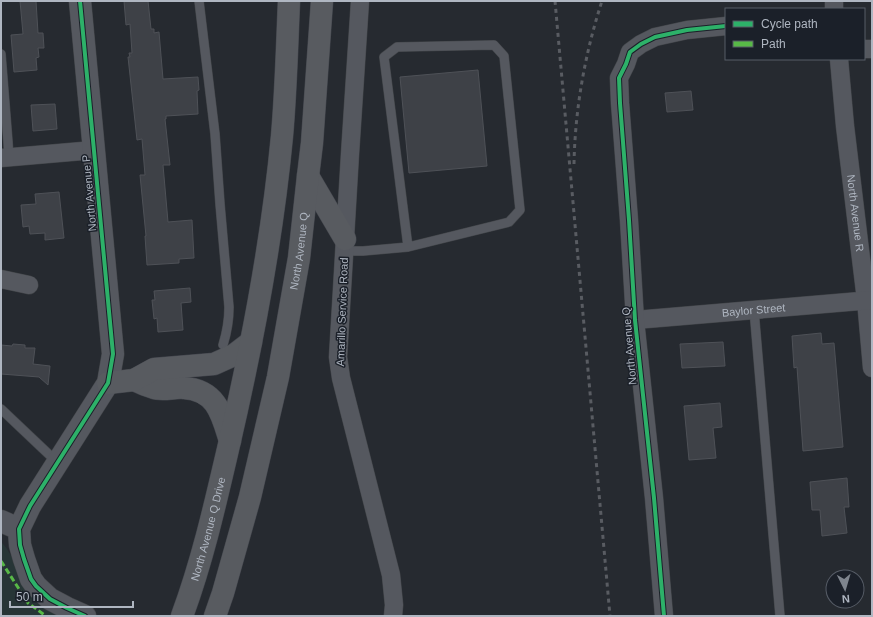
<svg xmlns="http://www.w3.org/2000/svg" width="873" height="617" viewBox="0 0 873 617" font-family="Arial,sans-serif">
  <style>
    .green { fill: #273536 }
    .building { fill: #3e4147; stroke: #4e5157 }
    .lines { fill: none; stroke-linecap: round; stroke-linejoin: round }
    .service-casing { stroke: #424549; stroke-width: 10 }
    .minor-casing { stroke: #424549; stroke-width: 19 }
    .tertiary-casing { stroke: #424549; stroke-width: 23 }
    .primary-casing { stroke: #43464d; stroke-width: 23 }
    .service { stroke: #55585f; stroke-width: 9 }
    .minor { stroke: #55585f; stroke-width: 18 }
    .tertiary { stroke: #55585f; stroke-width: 22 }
    .primary { stroke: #585b60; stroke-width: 22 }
    .rail { stroke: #595c62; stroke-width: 3; stroke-dasharray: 4 4; stroke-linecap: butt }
    .quiet { stroke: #58b947; stroke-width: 3; stroke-dasharray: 6 3; stroke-linecap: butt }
    .cycleway-casing { stroke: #1b2029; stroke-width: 6 }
    .cycleway { stroke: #2db169; stroke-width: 4 }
    .labels { text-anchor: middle; stroke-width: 3; stroke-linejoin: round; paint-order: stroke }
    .street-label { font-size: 11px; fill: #afb6c1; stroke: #1b2029 }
  </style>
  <rect width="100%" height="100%" fill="#262a30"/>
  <!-- green -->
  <path class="green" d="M1,542C7,547 11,556 15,563C21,577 25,591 36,602C42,608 52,612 61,616H1Z"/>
  <!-- building -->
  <path class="building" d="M20,1H36L38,33H43L44,48H38L39,57L36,58L37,70L14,72L11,35L23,34Z
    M124,1H148L151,29H154V33L159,32L163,79L198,77L199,90L197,91L198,114L166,116V119H165L170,165H163L168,222L192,220L194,258L179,259V263L147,265L145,236H146L140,175H145L142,139L137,140L128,57H130L129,53H132L130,24L126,25Z
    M478,70L487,166L409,173L400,77Z
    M691,91L693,110L667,112L665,93Z
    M55,104L57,129L33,131L31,105Z
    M59,192L64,238L45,240V233L30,234L29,226L23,227L21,205L36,204L35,194Z
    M190,288L191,302L181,303L183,330L158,332L157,318L154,319L152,300H155L154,291Z
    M821,333L822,344L834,343L843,447L803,451L797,367L794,368L792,336Z
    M723,342L725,366L682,368L680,344Z
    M13,344L25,345V348H35L33,364L50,366L48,385L39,377L1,374V345L12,346Z
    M720,403L722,427L713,428L716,458L689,460L684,406Z
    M847,478L849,507H844L847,533L822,536L820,510H812L810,482Z"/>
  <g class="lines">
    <defs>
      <path id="service" d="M199,1L215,134L220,204L229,307C229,320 227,332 223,345
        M1,54L8,142L9,158
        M344,251H363L408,247L509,222L520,210L504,56L494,45L397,47L384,57L408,247
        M754,310L780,616
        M1,409L58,463"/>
      <g id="minor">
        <path d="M360,1L350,154L338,357L341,378L391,575L394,605L393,616"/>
        <path d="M834,1V9"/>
        <path d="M864,49H872"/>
        <path id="s1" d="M839,59L845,126L866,300L872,368"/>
        <path d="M1,158L94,150"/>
        <path d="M1,279L29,285"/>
        <path id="s2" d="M635,320L872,300"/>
        <path d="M664,616L654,498L635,320L629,220L620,103L619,78L626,64L630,52L641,44L655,37L687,30L726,26"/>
      </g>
      <path id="tertiary" d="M80,1L113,354L108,383L30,506L19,529L20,545L24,559L31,579L36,586L50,599L67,608L85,616
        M1,521L19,529"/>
      <g id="primary">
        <path d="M308,176L345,239"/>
        <path d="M134,380C140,383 147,386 154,388C162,391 175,387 184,388C217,390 222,415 230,441"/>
        <path d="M108,383L134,380L154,369L214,364L234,355L251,342"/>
        <path id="s3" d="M182,616C202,562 215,505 228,449C252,346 272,242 282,136C286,91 287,46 289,1"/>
        <path id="s4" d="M215,616L223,593L250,497L278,377L299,258L308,176L312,143L322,1"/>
      </g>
    </defs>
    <!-- service casing -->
    <use href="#service" class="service-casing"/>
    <!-- minor casing -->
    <use href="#minor" class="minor-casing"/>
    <!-- tertiary casing -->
    <use href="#tertiary" class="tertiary-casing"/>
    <!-- primary casing -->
    <use href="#primary" class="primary-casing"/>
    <!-- service -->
    <use href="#service" class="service"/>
    <!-- minor -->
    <use href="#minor" class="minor"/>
    <!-- tertiary -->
    <use href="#tertiary" class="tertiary"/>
    <!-- primary -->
    <use href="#primary" class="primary"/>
    <!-- rail -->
    <path class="rail" d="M555,1L610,616
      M574,164C575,109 585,53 602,1"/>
    <!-- quiet -->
    <path class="quiet" d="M1,561L28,603L46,616"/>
    <defs>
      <path id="cycleway" d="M80,1L113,354L108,383L30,506L19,529L20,545L24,559L31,579L36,586L50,599L67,608L85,616
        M664,616L654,498L635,320L629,220L620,103L619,78L626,64L630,52L641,44L655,37L687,30L726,26"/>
    </defs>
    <!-- cycleway casing -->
    <use href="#cycleway" class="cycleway-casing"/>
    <!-- cycleway -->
    <use href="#cycleway" class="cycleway"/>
  </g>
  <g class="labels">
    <!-- street labels -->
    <g class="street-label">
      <text transform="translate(89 193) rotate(-95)" y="4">North Avenue P</text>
      <text dy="4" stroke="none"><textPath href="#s1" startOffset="155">North Avenue R</textPath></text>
      <text dy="4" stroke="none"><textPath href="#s4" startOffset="375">North Avenue Q</textPath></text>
      <text dy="4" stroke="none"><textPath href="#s2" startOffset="119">Baylor Street</textPath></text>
      <text transform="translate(342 312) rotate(-88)" y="4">Amarillo Service Road</text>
      <text transform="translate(629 346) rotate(-95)" y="4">North Avenue Q</text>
      <text dy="4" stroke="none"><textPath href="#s3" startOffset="91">North Avenue Q Drive</textPath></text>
    </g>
  </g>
  <!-- border -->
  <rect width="873" height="617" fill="none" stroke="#afb6c1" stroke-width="4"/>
  <!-- legend -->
  <rect x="725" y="8" width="140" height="52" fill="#1b2029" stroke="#565c66"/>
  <rect x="733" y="21" width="20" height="6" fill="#2db169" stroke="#565c66"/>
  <text x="761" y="28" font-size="12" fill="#afb6c1">Cycle path</text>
  <rect x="733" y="41" width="20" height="6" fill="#58b947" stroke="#565c66"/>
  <text x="761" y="48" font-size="12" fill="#afb6c1">Path</text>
  <!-- north arrow -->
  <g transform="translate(845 589) rotate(175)"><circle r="19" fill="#1b2029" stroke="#565c66"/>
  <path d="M0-3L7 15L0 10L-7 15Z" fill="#7f858e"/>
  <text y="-6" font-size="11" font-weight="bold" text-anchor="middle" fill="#afb6c1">N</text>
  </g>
  <!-- scale -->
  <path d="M10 601v6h123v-6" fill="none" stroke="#afb6c1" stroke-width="2"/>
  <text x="16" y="601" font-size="12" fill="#afb6c1" stroke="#1b2029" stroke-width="3" paint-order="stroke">50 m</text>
</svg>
